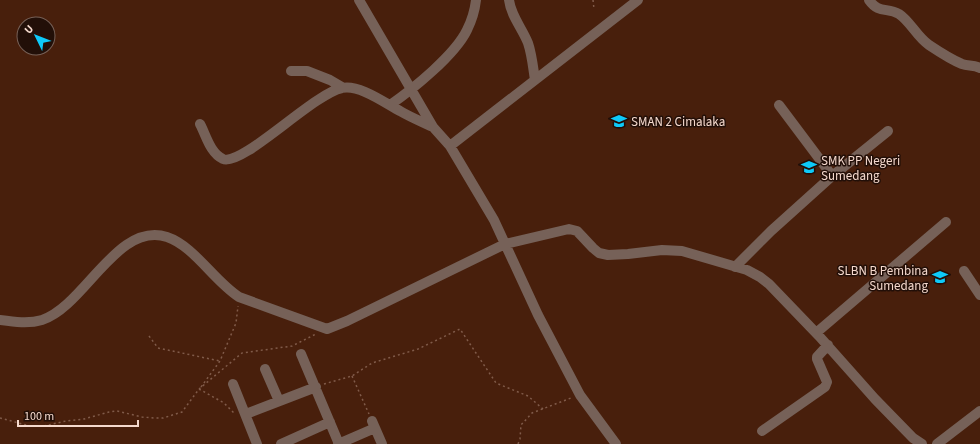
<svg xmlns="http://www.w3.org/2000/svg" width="980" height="444" viewBox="0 0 980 444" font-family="'Source Sans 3',sans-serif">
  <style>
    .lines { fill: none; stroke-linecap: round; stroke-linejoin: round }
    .path { stroke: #805b4a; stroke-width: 1.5; stroke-dasharray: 2 3; stroke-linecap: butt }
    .minor { stroke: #766158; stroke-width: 10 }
    .labels { text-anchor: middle; stroke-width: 3; stroke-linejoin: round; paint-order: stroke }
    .poi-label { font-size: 13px; fill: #f5d9cd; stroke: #220f08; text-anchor: start }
  </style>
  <rect width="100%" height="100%" fill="#481f0c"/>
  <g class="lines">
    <!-- path -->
    <path class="path" d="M593,0L594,9
      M149,336L158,348L220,361
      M352,376L369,414
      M324,384L352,376L372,363L418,349L460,329L496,383L528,396L543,409
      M201,387L220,361L236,323L238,306
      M199,389L224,403L234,413
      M0,418L30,426H44L66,421L84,419L109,412L117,411L142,417L154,418H163L182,412L199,389L242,353L292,346L316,334
      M518,444L520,439L521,425L532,413L571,398"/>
    <!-- minor -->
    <path class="minor" d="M359,0L433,127L450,146
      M509,0C511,16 522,28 528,43C532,55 533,67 535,80
      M869,0C879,14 887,7 899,14C910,21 917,37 929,45C938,51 952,60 962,64C968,66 974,65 980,68
      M291,71H307L330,80L342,87
      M390,105C413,89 455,55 467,30C471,22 475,9 476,0
      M200,124C206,135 210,153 223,159C242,167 313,94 342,88C359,84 385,103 400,111C410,117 422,122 433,127
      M831,177L888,131
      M735,267L771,231L831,177L830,173L779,105
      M964,271L980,295
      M0,320C14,322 29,324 42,320C85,306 117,221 167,237C194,246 214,281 239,297L327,329L347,321L505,244L569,229L577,231L593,248L599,253L608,255L628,254L662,250L682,251L747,270L760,277L769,284L819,336L875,399L913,438L922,444
      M816,333L946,222
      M301,354L339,444
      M265,369L279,401
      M233,384L257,444
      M246,414L316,387
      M372,421L382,444
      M762,431L825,387L827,382L817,359V357L828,345
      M281,444L330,422
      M338,444L375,428
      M616,444L580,395L538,315L494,220L450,146L638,0
      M937,444L980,411"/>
  </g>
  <!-- icons -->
  <defs>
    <symbol id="school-bare" viewBox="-9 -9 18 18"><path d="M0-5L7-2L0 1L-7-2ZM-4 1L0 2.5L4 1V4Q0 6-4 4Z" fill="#0ecafa" stroke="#220f08" stroke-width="2.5" paint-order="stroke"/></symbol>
  </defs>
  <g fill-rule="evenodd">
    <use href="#school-bare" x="608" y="110" width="22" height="22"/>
    <use href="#school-bare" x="798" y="156" width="22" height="22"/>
    <use href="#school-bare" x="929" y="266" width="22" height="22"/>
  </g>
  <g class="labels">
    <!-- poi labels -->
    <g class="poi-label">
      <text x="631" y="126">SMAN 2 Cimalaka</text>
      <text x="821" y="165">SMK PP Negeri<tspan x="821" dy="15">Sumedang</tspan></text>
      <text x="928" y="275" text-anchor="end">SLBN B Pembina<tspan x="928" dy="15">Sumedang</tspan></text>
    </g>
  </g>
  <!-- north arrow -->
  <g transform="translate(36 36) rotate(313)"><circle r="19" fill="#220f08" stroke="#766057"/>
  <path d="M0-3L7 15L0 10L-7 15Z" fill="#0ecafa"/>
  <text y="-6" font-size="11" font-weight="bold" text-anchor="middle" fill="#f5d9cd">U</text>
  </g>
  <!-- scale -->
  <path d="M18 420v6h120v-6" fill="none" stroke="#f5d9cd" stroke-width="2"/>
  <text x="24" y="420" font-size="12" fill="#f5d9cd" stroke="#220f08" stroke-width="3" paint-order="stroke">100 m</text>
</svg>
